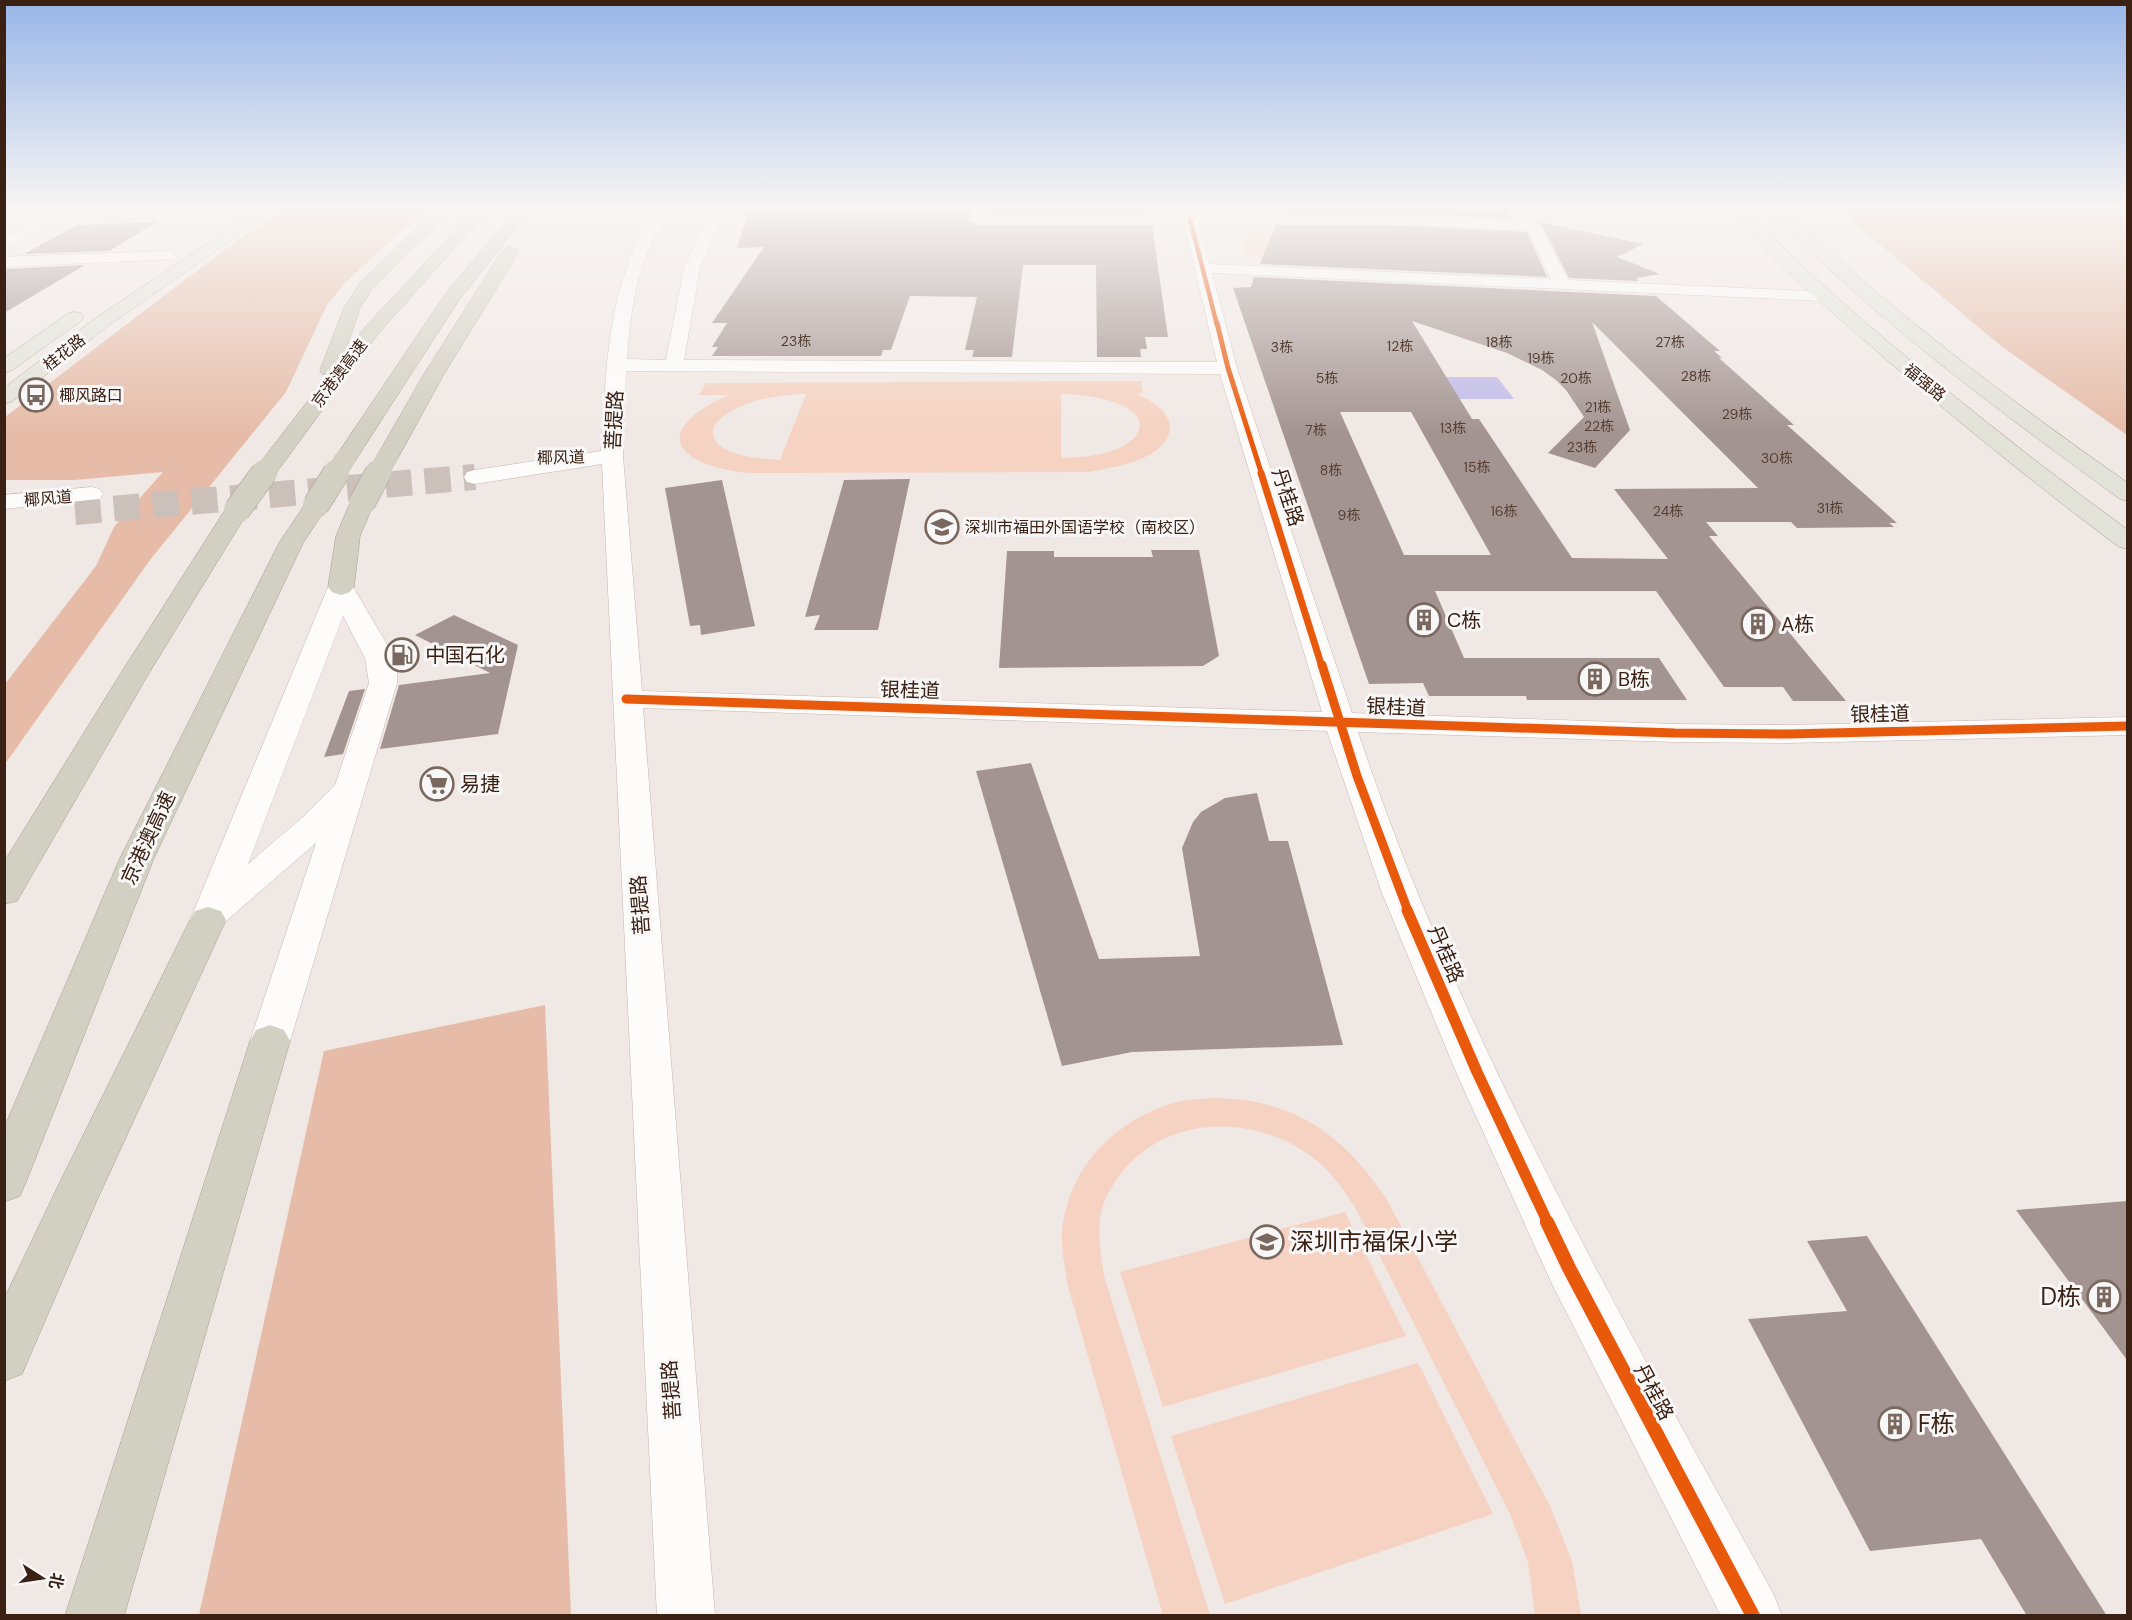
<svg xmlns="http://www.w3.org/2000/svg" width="2132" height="1620" viewBox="0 0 2132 1620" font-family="'DM Sans','Noto Sans SC',sans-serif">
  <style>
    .green { fill: #f5d2c1; fill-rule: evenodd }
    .forest { fill: #e6bca8 }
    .water { fill: #c0bae8 }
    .building { fill: #a49491; fill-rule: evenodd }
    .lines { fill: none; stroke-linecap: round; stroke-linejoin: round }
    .minor-tunnel { stroke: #ccc0bb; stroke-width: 26; stroke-dasharray: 26 13; stroke-linecap: butt }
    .minor-casing { stroke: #c6b6af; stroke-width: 1 }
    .major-casing { stroke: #a49e8c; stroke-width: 1 }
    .highway-casing { stroke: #a49e8c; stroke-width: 1 }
    .minor { fill: #fdfcfb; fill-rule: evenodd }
    .major { fill: #e3e2d9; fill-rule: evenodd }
    .highway { fill: #d2d0c2; fill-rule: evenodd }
    .highway-bridge-far1-casing { stroke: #a49e8c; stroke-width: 20; stroke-linecap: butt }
    .highway-bridge-casing { stroke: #a49e8c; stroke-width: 27; stroke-linecap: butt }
    .highway-bridge-far1 { stroke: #d2d0c2; stroke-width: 20 }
    .highway-bridge { stroke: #d2d0c2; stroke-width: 26 }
    .cycleway-far5-casing { stroke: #f7f7f7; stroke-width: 6 }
    .cycleway-far4-casing { stroke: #f7f7f7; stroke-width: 8 }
    .cycleway-far3-casing { stroke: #f7f7f7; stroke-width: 10 }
    .cycleway-far2-casing { stroke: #f7f7f7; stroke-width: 13 }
    .cycleway-far1-casing { stroke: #f7f7f7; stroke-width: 15 }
    .cycleway-casing { stroke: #f7f7f7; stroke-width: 18 }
    .cycleway-far5 { stroke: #e8590c; stroke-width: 4.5 }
    .cycleway-far4 { stroke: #e8590c; stroke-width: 5 }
    .cycleway-far3 { stroke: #e8590c; stroke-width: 7 }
    .cycleway-far2 { stroke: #e8590c; stroke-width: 9 }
    .cycleway-far1 { stroke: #e8590c; stroke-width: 11 }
    .cycleway { stroke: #e8590c; stroke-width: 14 }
    .labels { text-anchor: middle; stroke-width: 6; stroke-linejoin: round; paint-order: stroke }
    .far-number-label { font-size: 14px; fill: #553e33 }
    .far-street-label { font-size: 16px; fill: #3b2114; stroke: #f7f7f7 }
    .far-poi-label { font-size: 16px; fill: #3b2114; stroke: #f7f7f7; text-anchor: start }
    .street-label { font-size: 20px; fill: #3b2114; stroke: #f7f7f7 }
    .poi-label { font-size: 20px; fill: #3b2114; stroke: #f7f7f7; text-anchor: start }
    .near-poi-label { font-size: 24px; fill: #3b2114; stroke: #f7f7f7; text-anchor: start }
  </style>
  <rect width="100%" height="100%" fill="#f0e8e5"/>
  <!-- green -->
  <path class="green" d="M1249,233L1345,238L1344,262L1243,256Z
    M1141,381L1143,393L1136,394C1183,412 1180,446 1133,462C1119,467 1103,469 1088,472L748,473C734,471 720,469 706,464C649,441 698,407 730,395H699L706,383ZM806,394L780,460C763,459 712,456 713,432C713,423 723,416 730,412C753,398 780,395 806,394ZM1061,394C1077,393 1152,401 1138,432C1128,454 1083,458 1061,458Z
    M1215,1098C1229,1099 1243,1099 1256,1102C1317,1115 1352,1149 1386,1198L1550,1506L1572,1561L1581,1615H1535L1528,1562L1510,1514L1356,1209C1344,1190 1331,1171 1312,1157C1254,1114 1169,1114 1122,1172C1114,1183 1104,1198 1101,1212C1097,1234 1101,1255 1104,1276L1210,1615H1163L1067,1283C1066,1270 1062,1256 1062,1242C1062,1175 1111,1121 1174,1103C1187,1099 1202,1099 1215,1098Z
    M1345,1212L1406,1336L1163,1407L1120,1272Z
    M1418,1363L1493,1514L1225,1604L1171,1436Z"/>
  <!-- forest -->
  <path class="forest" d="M287,206H433L396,236L344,284L327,305L286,392L150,560L5,764V684L96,566L114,527L163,472L75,480H5V417L219,254Z
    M1834,206H2127V435L2001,346Z
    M545,1005L571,1615H199L324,1051Z"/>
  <!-- water -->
  <path class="water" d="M1400,377H1497L1514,399H1413Z"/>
  <!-- building -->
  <path class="building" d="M830,206H972L969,220L978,225H1152L1168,337H1145L1147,349H1140L1141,357H1097L1096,265H1023L1012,357H972L974,350H965L977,297L910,296L891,350H883L881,356H712L718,347H712L727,323H712L764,247L737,248L748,212L828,209Z
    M990,206H1149L1150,213H989Z
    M1285,206H1515L1507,214L1511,218L1391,213H1282Z
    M157,222L109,251L24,254L77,225Z
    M1540,222L1643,244L1617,257L1660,274L1636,278L1639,281L1569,278Z
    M1276,225H1391L1527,232L1547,277L1260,264Z
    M85,265L4,313V269Z
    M1254,277L1656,296L1720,351H1714L1722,358H1719L1794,425H1787L1897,523H1889L1894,527L1797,528L1791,522H1706L1718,536H1709L1846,701H1793L1783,687H1724L1656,591H1435L1464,658H1659L1687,700H1527L1526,696H1429L1423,683L1369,684L1233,288L1251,287ZM1412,321L1507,353L1542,370L1556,380L1566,390L1584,417L1548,453L1595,468L1630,430L1592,322L1758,488L1614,489L1668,559L1572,558L1479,419H1472ZM1340,412H1411L1491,555H1404Z
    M910,479L878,630H814L820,615L805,617L844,480Z
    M722,480L755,626L701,635L700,625L690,626L665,488Z
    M1151,550H1199L1219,656L1203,666L999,668L1007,551H1054V557H1153Z
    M454,615L518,645L498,734L380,749L399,685L490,673L415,635Z
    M365,689L343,754L324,757L349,691Z
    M1031,763L1099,959L1200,956L1182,848L1193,822L1201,812L1225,798L1257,793L1269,841H1288L1343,1045L1132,1052L1062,1066L976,771Z
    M2127,1201V1360L2016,1210Z
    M1867,1236L2107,1616H2027L1981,1539L1870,1551L1748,1319L1847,1311L1807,1241Z"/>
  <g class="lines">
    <!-- minor-tunnel -->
    <path class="minor-tunnel" d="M75,512L475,477"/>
    <defs>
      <path id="minor" d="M63,206H80L4,248V238Z
        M664,206H678C671,216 661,225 655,236C635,272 630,319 627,359L666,360L684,268L700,234L718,206H732L714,234L700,268L684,360L1217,362L1184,223H978L971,219L974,206H988L986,215H1391L1517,221L1509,214L1516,210L1538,223L1568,280L1829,292L1831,296L1823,301L1212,273L1237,368L1352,713L1675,724L1788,725L2128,717V735L1788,743L1675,742L1358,732C1459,1036 1621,1316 1774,1595L1782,1616H1721L1552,1284L1456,1072L1382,893L1327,731L643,708L715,1616H657L602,464L475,484L467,482L464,477L467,472L475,470L601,451C606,380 606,304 639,239C645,226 655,216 664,206ZM1198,223H1391L1528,230L1551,279L1209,264ZM626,371L1220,374L1322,712L642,691L623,456Z
        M168,251L173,253L176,256L173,259L4,267V257Z
        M92,487L100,489L103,494L100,499L4,509V495Z
        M341,579L350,582L388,646L397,670V683L290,1041L284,1052L270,1057L256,1052L250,1041L316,843L225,922L221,929L208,933L195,929L190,920L328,587L332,582ZM343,616L365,658L369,683L335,785L303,817L248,864Z"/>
      <path id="major" d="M264,206H280L105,328L11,402L4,404V388L93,320Z
        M1729,206H1743C1804,272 1873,330 1943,387C2003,436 2065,484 2128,530V549L2119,547C2032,482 1947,413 1865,341C1818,300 1766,257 1729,206Z
        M1764,206H1779C1888,308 2005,397 2128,483V501L2120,499C2024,429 1928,359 1840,279C1815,256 1785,233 1764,206Z
        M75,312L81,313L84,317L81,321L11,371L4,373V358L69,313Z"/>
      <path id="highway" d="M441,206H456L372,289L360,308L344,355L366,326L478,206H492L378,334L279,469L271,471L263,469L260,464L263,459L328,375L322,374L320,370L344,308L360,283Z
        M520,206H534L459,300L353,464L345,466L337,464L334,459L446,293Z
        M510,246L518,251L511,265L444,374L399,456L396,461L388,463L380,461L377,456L424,374L502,251Z
        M362,496L370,498L374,503L360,536L354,587L350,592L341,595L332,592L328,587L336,536L350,503L354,498Z
        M316,498L324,500L328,505L303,543L154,858L26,1182L20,1196L4,1202V1128L120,858L279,543L308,500Z
        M237,503L245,505L249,510L149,673L17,901L4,904V862L121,673L225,510L229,505Z
        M208,907L221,911L226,920L97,1200L22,1374L4,1381V1299L59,1184L190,920L195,911Z
        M270,1025L284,1030L290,1041L124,1616H65L250,1041L256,1030Z"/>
    </defs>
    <!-- minor casing -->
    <use href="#minor" class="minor-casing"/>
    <!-- major casing -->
    <use href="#major" class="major-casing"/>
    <!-- highway casing -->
    <use href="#highway" class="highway-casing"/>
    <!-- minor -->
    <use href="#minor" class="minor"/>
    <!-- major -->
    <use href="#major" class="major"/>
    <!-- highway -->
    <use href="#highway" class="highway"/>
    <defs>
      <path id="highway-bridge-far1" d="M263,475L271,464
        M335,475L345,459
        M377,475L388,456"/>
      <path id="highway-bridge" d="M362,503L378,473
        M316,505L336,473
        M237,510L264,473"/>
    </defs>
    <!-- highway-bridge-far1 casing -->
    <use href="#highway-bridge-far1" class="highway-bridge-far1-casing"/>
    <!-- highway-bridge casing -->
    <use href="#highway-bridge" class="highway-bridge-casing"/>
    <!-- highway-bridge-far1 -->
    <use href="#highway-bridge-far1" class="highway-bridge-far1"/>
    <!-- highway-bridge -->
    <use href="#highway-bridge" class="highway-bridge"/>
    <defs>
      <path id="cycleway-far5" d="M1190,219L1217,325"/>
      <path id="cycleway-far4" d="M1217,323L1228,368L1262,475"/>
      <path id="cycleway-far3" d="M1261,473L1322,667"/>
      <path id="cycleway-far2" d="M1322,665L1357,776L1408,911
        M626,699L1675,733L1788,734L2128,726"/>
      <path id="cycleway-far1" d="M1407,910L1477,1072L1548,1223"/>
      <path id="cycleway" d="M1547,1222L1569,1268L1753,1616"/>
    </defs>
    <!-- cycleway-far5 casing -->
    <use href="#cycleway-far5" class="cycleway-far5-casing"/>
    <!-- cycleway-far4 casing -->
    <use href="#cycleway-far4" class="cycleway-far4-casing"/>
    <!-- cycleway-far3 casing -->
    <use href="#cycleway-far3" class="cycleway-far3-casing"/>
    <!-- cycleway-far2 casing -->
    <use href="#cycleway-far2" class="cycleway-far2-casing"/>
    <!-- cycleway-far1 casing -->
    <use href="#cycleway-far1" class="cycleway-far1-casing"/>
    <!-- cycleway casing -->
    <use href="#cycleway" class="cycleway-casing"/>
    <!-- cycleway-far5 -->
    <use href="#cycleway-far5" class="cycleway-far5"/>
    <!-- cycleway-far4 -->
    <use href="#cycleway-far4" class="cycleway-far4"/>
    <!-- cycleway-far3 -->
    <use href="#cycleway-far3" class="cycleway-far3"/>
    <!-- cycleway-far2 -->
    <use href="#cycleway-far2" class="cycleway-far2"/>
    <!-- cycleway-far1 -->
    <use href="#cycleway-far1" class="cycleway-far1"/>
    <!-- cycleway -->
    <use href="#cycleway" class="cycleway"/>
  </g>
  <!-- sky -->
  <linearGradient id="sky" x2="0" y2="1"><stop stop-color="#98b6e8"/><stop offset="0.48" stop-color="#f8f5f3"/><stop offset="1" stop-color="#f8f5f3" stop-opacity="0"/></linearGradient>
  <rect width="2132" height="433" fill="url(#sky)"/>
  <!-- icons -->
  <defs>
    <symbol id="bus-ring" viewBox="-11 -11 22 22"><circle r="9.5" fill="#f7f7f7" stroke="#7a675d" stroke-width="1.5"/><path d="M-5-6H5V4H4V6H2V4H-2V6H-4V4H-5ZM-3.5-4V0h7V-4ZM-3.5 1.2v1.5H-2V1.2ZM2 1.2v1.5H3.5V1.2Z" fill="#7a675d"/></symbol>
    <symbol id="school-ring" viewBox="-11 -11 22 22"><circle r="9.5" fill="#f7f7f7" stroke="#7a675d" stroke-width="1.5"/><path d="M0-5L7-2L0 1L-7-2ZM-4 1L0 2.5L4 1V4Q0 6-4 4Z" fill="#7a675d"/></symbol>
    <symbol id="building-ring" viewBox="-11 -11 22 22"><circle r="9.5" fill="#f7f7f7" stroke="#7a675d" stroke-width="1.5"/><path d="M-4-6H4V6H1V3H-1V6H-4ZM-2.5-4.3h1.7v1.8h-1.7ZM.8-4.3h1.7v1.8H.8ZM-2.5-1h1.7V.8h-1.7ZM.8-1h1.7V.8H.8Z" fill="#7a675d"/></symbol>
    <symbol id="fuel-ring" viewBox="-11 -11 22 22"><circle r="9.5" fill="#f7f7f7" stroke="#7a675d" stroke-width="1.5"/><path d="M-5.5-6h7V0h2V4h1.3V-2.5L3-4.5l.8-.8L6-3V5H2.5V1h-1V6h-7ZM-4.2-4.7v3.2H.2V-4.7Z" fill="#7a675d"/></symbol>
    <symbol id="supermarket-ring" viewBox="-11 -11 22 22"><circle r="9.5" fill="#f7f7f7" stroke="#7a675d" stroke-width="1.5"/><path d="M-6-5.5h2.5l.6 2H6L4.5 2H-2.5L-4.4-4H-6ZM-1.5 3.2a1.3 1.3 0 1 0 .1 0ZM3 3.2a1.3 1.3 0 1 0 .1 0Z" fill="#7a675d"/></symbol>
  </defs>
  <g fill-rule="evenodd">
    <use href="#bus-ring" x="17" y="376" width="38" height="38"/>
    <use href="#school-ring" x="923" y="508" width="38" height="38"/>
    <use href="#building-ring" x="1405" y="601" width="38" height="38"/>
    <use href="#building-ring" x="1739" y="605" width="38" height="38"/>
    <use href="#fuel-ring" x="383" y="636" width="38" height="38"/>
    <use href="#building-ring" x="1576" y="660" width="38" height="38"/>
    <use href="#supermarket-ring" x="418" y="765" width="38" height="38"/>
    <use href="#school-ring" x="1248" y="1223" width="38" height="38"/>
    <use href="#building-ring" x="2085" y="1278" width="38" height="38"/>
    <use href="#building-ring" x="1876" y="1405" width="38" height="38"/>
  </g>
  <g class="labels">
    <!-- far-number labels -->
    <g class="far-number-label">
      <text x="796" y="346">23栋</text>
      <text x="1499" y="347">18栋</text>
      <text x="1670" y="347">27栋</text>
      <text x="1400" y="351">12栋</text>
      <text x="1282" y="352">3栋</text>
      <text x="1541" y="363">19栋</text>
      <text x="1696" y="381">28栋</text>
      <text x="1327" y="383">5栋</text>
      <text x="1576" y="383">20栋</text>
      <text x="1598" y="412">21栋</text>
      <text x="1737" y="419">29栋</text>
      <text x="1599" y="431">22栋</text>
      <text x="1453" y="433">13栋</text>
      <text x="1316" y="435">7栋</text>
      <text x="1582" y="452">23栋</text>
      <text x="1777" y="463">30栋</text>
      <text x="1477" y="472">15栋</text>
      <text x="1331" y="475">8栋</text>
      <text x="1830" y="513">31栋</text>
      <text x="1504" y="516">16栋</text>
      <text x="1668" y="516">24栋</text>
      <text x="1349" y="520">9栋</text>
    </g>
    <!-- far-street labels -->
    <g class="far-street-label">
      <text transform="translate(64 352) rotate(-38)" y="6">桂花路</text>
      <text transform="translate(339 373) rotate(-53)" y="6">京港澳高速</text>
      <text transform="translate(1925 382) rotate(39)" y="6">福强路</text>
      <text transform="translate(561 457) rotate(-1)" y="6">椰风道</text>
      <text transform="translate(48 498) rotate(-5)" y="6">椰风道</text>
    </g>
    <!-- far-poi labels -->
    <g class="far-poi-label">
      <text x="59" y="401">椰风路口</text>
      <text x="965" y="533">深圳市福田外国语学校（南校区）</text>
    </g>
    <!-- street labels -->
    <g class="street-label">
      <text transform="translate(614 420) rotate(-87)" y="7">菩提路</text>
      <text transform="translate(1288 497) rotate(72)" y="7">丹桂路</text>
      <text transform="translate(910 690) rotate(2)" y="7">银桂道</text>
      <text transform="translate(1396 707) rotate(3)" y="7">银桂道</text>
      <text transform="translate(1880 714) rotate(-1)" y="7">银桂道</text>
      <text transform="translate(148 838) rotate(-65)" y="7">京港澳高速</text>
      <text transform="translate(640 905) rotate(-94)" y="7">菩提路</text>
      <text transform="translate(1446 954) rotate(67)" y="7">丹桂路</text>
      <text transform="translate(671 1390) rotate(-94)" y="7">菩提路</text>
      <text transform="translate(1654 1392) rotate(62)" y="7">丹桂路</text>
    </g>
    <!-- poi labels -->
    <g class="poi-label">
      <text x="1447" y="627">C栋</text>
      <text x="1781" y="631">A栋</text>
      <text x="425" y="662">中国石化</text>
      <text x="1618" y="686">B栋</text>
      <text x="460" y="791">易捷</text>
    </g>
    <!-- near-poi labels -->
    <g class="near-poi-label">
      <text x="1290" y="1250">深圳市福保小学</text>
      <text x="2081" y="1305" text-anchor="end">D栋</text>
      <text x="1918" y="1432">F栋</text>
    </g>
  </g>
  <!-- border -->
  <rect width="2132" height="1620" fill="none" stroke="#3b2114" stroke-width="12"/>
  <!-- north arrow -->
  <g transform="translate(42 1578) rotate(102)" stroke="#f7f7f7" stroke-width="4.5" paint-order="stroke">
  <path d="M0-4.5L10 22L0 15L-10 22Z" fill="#3b2114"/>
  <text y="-9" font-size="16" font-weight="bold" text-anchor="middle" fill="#3b2114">北</text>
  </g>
</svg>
